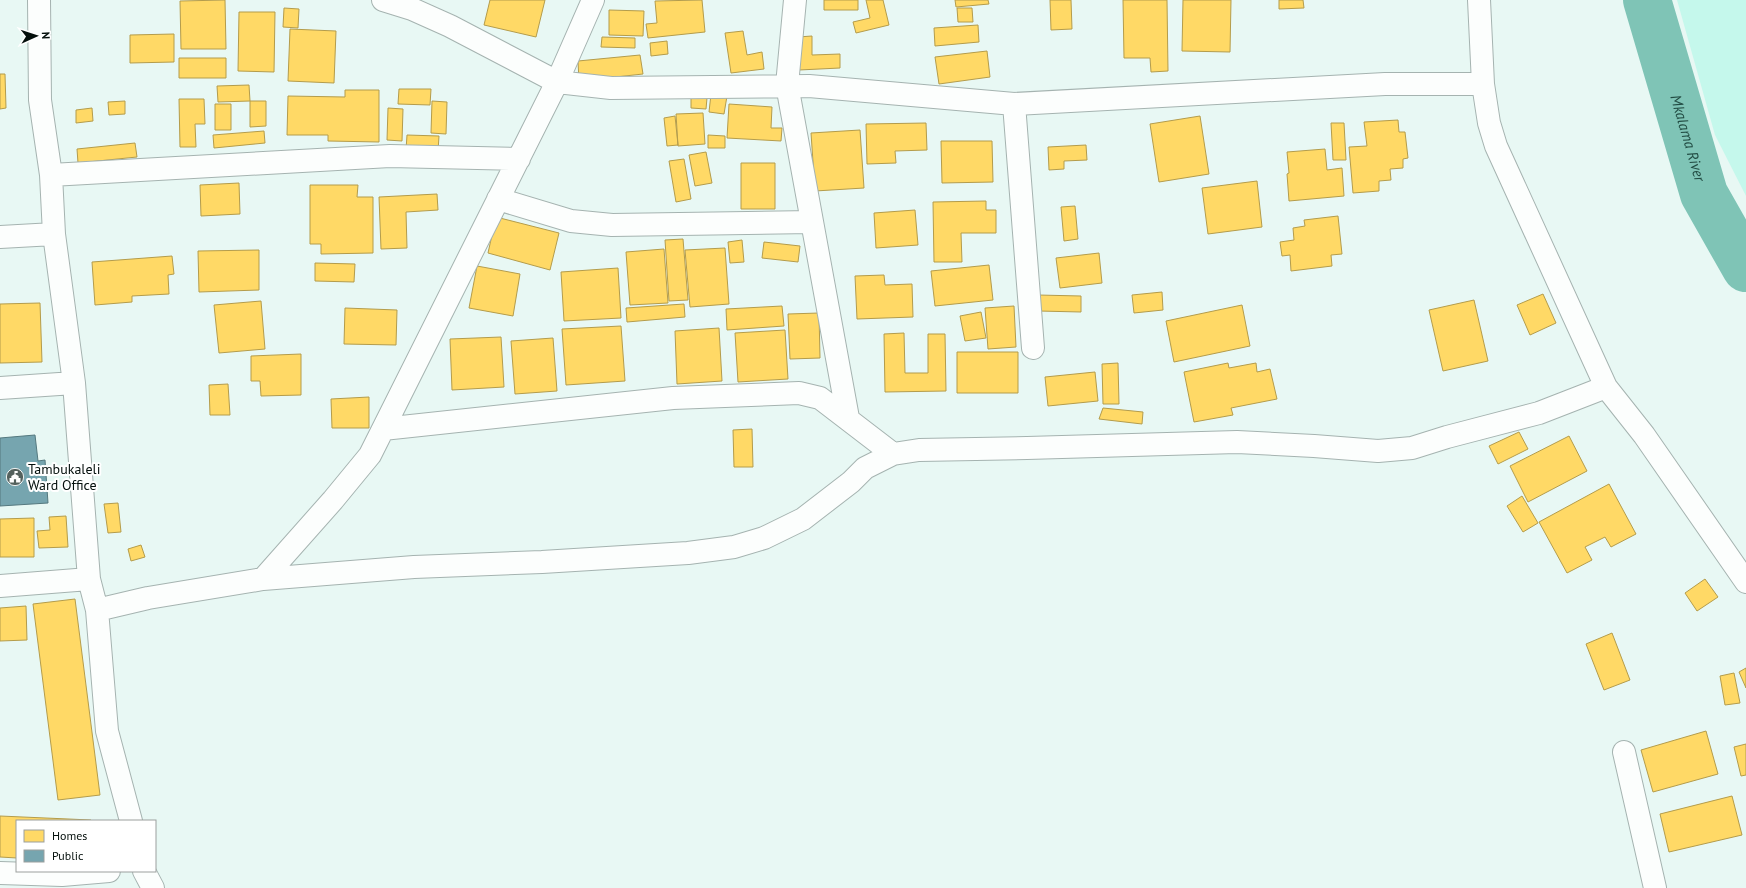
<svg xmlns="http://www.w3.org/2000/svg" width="1746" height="888" viewBox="0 0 1746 888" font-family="'PT Sans',sans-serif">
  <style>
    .green { fill: #c5f8ec }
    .homes { fill: #ffd966; stroke: #b49c4b }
    .public { fill: #76a5af; stroke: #54787e }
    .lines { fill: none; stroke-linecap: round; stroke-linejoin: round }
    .river { stroke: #7fc4b6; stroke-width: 48 }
    .street-casing { stroke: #a5b3b0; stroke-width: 24 }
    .street { stroke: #fcfefd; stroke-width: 22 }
    .labels { text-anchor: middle; stroke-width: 4; stroke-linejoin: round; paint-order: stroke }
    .poi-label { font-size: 14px; fill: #040f0c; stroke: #fff; text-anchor: start }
    .water-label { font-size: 15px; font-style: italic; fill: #224c43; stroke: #fff }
  </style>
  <rect width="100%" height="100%" fill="#e8f8f4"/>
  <!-- green -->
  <path class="green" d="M1677,0H1746V196L1715,135Z"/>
  <!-- homes -->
  <path class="homes" d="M225,0L226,49H181L180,1Z
    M490,0H545L536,37L484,25Z
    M702,0L705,32L648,38L646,24L657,23L655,1Z
    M824,0H858V10H824Z
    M866,0H883L889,25L856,33L853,22L870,18Z
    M955,0H988L989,4L956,7Z
    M1050,0H1071L1072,29L1051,30Z
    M1123,0H1167L1168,71L1151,72L1150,58H1124Z
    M1183,0H1231L1230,52L1182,51Z
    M1279,0H1303L1304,8L1279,9Z
    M284,8L299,9L298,28L283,27Z
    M957,8H972L973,22H958Z
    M609,10L644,11L643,36L609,35Z
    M239,12H275L274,72L238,71Z
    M978,25L979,42L935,46L934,28Z
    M290,29L336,31L334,83L288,81Z
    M743,31L747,55L762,52L764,69L731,73L725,33Z
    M174,34V62L130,63V35Z
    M812,36V55L840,54V68L799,70L798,37Z
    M602,37L635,38V48L601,47Z
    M667,41L668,54L651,56L650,43Z
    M987,51L990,77L939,84L935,57Z
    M640,55L643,74L579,81L578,61Z
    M179,58H226V78H179Z
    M0,74H5L6,108L0,109Z
    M249,85L250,101L218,102L217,86Z
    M399,89H431L430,105L398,104Z
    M345,90H379V142L328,141V135H287L288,96L345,97Z
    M711,94L727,96L724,114L709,112Z
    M691,97L707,98L706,109L691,108Z
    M179,99H204L205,124H195L196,147H180Z
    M125,101V114L109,115L108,102Z
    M250,101H266V126L250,127Z
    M432,101L447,102L446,134L431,133Z
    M215,104H231V130H215Z
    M729,104L772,107L771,128H782L781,141L727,138Z
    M92,108L93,121L76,123V110Z
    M388,108L403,109L402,141L387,140Z
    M703,113L705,144L678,146L676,114Z
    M675,116L678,145L667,146L664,118Z
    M1200,116L1209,174L1159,182L1150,124Z
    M1398,120L1399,132H1405L1408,158L1403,159V168L1390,169L1391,180L1379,181V191L1353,193L1349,147L1367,146L1364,122Z
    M926,123L927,150L895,151L896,163L867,164L866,124Z
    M1331,123H1344L1346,160H1333Z
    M860,130L864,188L815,191L811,133Z
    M264,131L265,143L214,148L213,135Z
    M407,135L439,136L438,151L406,150Z
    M708,135L725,136V148H708Z
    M941,141H992L993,182L942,183Z
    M135,143L137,157L78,163L77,149Z
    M1086,145L1087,160L1064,161V169L1049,170L1048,147Z
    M1325,149L1327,170L1342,168L1344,196L1289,201L1287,174L1289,173L1287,152Z
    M706,152L712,183L695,186L689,155Z
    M684,159L691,199L676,202L669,161Z
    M741,163H775V209H741Z
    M1257,181L1262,227L1208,234L1202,188Z
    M239,183L240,214L201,216L200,185Z
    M310,185H358L357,197H373V253L321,254V244H310Z
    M437,194L438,210L406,212L407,248L381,249L379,197Z
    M986,201V210H996V233H961L962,262H934L933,202Z
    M1075,206L1078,239L1064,241L1061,207Z
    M915,210L918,245L876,248L874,213Z
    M1338,216L1342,254L1331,255L1332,266L1291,271L1290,255L1282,256L1280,242L1294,240L1293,228L1305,226L1304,220Z
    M496,217L559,233L550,270L488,253Z
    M683,239L688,300L669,301L665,240Z
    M742,240L744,262L730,263L728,242Z
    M764,242L800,246L798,262L762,258Z
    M725,248L729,304L690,307L685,250Z
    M664,249L668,303L630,305L626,252Z
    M259,250V290L199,292L198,251Z
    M1099,253L1102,283L1060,288L1056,258Z
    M172,256L174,274L168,275L169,294L132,296V302L95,305L92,262Z
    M315,263L355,264L354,282L315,281Z
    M989,265L993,300L935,306L931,271Z
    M477,266L520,274L513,316L469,308Z
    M618,268L621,318L564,321L561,272Z
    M884,275L885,285L912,284L913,317L857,319L855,276Z
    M1162,292L1163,310L1134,313L1132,295Z
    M1543,294L1556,323L1530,335L1517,305Z
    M1038,295L1081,296V312L1038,311Z
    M1474,300L1488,361L1443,371L1429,310Z
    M261,301L265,349L219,353L214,305Z
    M40,303L42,362L0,363V304Z
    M684,304L685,317L627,322L626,308Z
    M1242,305L1250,346L1174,362L1166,321Z
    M782,306L784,326L727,330L726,309Z
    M1014,306L1016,347L988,349L985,308Z
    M345,308L397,310L396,345L344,344Z
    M981,312L986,338L965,341L960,316Z
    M819,313L820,358L790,359L788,314Z
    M621,326L625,381L566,385L562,329Z
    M719,328L722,381L677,384L675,331Z
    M785,330L788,379L738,382L735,333Z
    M904,333L905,373H928V334H945L946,391L885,392L884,334Z
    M501,337L504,387L452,390L450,339Z
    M553,338L557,391L515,394L511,341Z
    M957,352H1018V393H957Z
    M301,354V395L261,396L260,381H251V356Z
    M1118,363L1119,404H1103L1102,364Z
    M1228,363L1229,368L1256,363L1257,372L1270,369L1277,399L1231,408L1233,415L1194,422L1184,372Z
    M1095,372L1098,401L1048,406L1045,377Z
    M228,384L230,415H210L209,385Z
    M369,397V428H332L331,399Z
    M1103,408L1143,412L1142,424L1099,419Z
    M752,429L753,467H734L733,430Z
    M1519,432L1528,449L1498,464L1489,446Z
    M1569,436L1587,471L1528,502L1510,466Z
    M1609,484L1636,534L1611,547L1605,537L1585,547L1592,560L1567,573L1539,522Z
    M1522,496L1538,523L1523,532L1507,506Z
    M118,503L121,532L108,533L104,504Z
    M66,516L68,547L39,548L37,531L50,530L49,517Z
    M34,518V557H0V519Z
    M141,545L145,557L131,561L128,549Z
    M1705,579L1718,597L1697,611L1685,593Z
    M75,599L100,795L58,800L33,604Z
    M26,606L27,640L0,641V608Z
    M1612,633L1630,680L1604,690L1586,644Z
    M1746,668V688L1739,672Z
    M1734,673L1740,703L1725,705L1720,676Z
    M1706,731L1718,774L1653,792L1641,750Z
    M1746,744V775L1741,776L1734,747Z
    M1732,796L1742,835L1669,852L1660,814Z
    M0,816L91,820V821H17V858L0,857Z"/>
  <!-- public -->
  <path class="public" d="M35,435L38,461L45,460L48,503L0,506V438Z"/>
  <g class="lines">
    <!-- river -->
    <path class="river" id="s1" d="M1647,0L1704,194L1746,268"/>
    <defs>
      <path id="street" d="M39,0L40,100L51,175L54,234L74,383L89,579L97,610L107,731L131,821
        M383,0L412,9L450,26L557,82L611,88L809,86L1014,104L1385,84H1483
        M795,0L787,85L848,418
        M1479,0L1483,84L1489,123L1496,146L1606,387L1644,435L1746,582
        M1014,104L1033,348
        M51,175L390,156L519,159
        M498,199L571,221L612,225L812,222
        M0,237L54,234
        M0,388L74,383
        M383,429L673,398L799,393L820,398L893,454
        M263,579L333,500L370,455L557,82L593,0
        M0,586L89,579
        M97,610L148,598L263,579L414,567L542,562L688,553L734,547L764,538L803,519L851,482L865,468L893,454L919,450L1027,448L1237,442L1314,446L1378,451L1412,448L1447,437L1539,413L1606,387
        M1624,752L1655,888
        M144,871L153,888
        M0,873L62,875L109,871"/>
    </defs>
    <!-- street casing -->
    <use href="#street" class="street-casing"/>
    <!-- street -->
    <use href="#street" class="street"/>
  </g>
  <!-- icons -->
  <defs>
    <symbol id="civic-disc" viewBox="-11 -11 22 22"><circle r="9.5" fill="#54615d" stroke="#fff"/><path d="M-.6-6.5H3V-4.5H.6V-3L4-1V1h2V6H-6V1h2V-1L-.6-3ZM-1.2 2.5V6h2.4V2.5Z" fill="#fff"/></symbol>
  </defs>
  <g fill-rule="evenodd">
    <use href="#civic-disc" x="5" y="467" width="20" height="20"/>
  </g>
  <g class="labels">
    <!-- poi labels -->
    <g class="poi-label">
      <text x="28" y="474">Tambukaleli<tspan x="28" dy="16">Ward Office</tspan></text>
    </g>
    <!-- water labels -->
    <g class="water-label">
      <text dy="5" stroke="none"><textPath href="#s1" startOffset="144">Mkalama River</textPath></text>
    </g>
  </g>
  <!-- legend -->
  <rect x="16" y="820" width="140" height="52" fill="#ffffff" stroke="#9b9f9e"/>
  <rect x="24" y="830" width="20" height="12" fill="#ffd966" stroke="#9b9f9e"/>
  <text x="52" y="840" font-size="12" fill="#040f0c">Homes</text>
  <rect x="24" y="850" width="20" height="12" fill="#76a5af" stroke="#9b9f9e"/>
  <text x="52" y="860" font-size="12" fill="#040f0c">Public</text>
  <!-- north arrow -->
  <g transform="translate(36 36) rotate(87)" stroke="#ffffff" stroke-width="3" paint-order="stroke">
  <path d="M0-3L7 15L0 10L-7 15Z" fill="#040f0c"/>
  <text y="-6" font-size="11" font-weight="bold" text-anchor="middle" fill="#040f0c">N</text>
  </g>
</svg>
